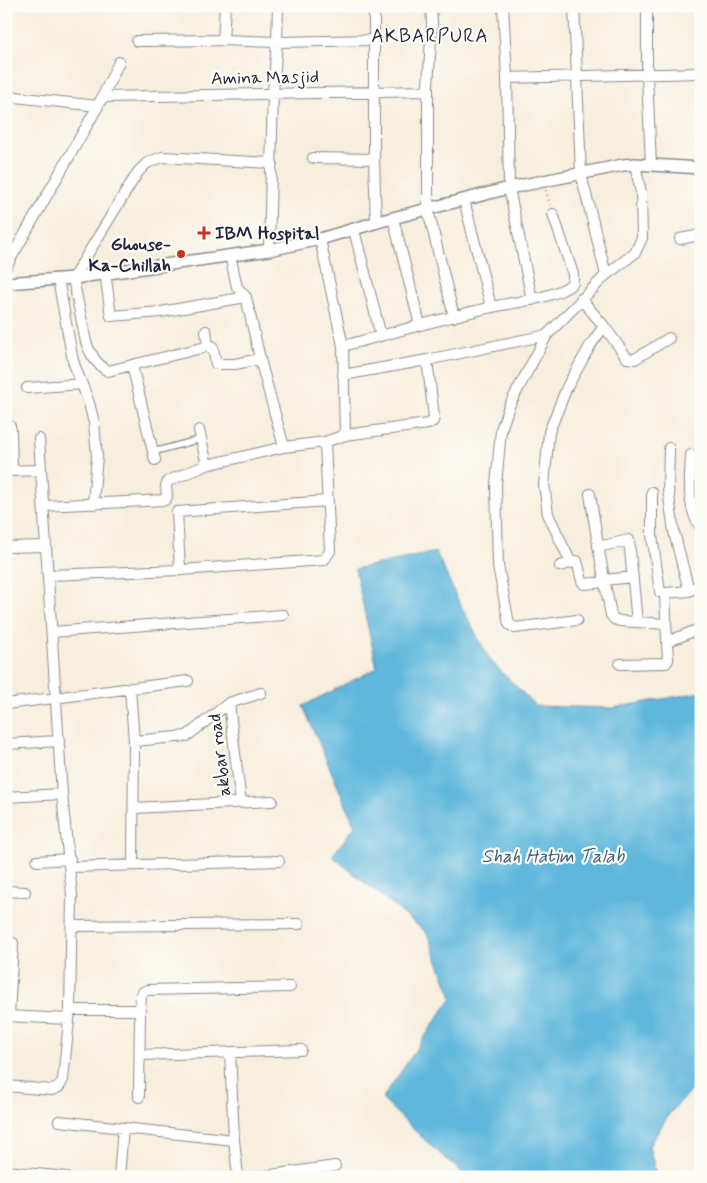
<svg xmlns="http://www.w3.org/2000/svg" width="707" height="1183" viewBox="0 0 707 1183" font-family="Mynerve,sans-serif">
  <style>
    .water { fill: #5eb7dc; stroke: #406c8c }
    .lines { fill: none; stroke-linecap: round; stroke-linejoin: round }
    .service-casing { stroke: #8c888c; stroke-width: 8 }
    .minor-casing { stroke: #8c888c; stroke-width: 12 }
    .tertiary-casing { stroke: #8c888c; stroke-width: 14 }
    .path { stroke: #8c888c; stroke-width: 2; stroke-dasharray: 1 4; stroke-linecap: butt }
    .service { stroke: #fff; stroke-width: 5 }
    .minor { stroke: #fff; stroke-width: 10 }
    .tertiary { stroke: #fff; stroke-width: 11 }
    .poi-dot { fill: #c8321e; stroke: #fdfcf7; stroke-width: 2 }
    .labels { text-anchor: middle; stroke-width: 4.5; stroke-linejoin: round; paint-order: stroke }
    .street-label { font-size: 18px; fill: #22223b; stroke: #fdfcf7 }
    .poi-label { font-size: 18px; font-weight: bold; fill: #22223b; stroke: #fdfcf7; text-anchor: start }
    .neighbourhood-label { font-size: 19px; letter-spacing: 1px; fill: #22223b; stroke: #fdfcf7 }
    .water-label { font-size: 19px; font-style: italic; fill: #3a5e7b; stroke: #fdfcf7 }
  </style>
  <rect width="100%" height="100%" fill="#fdfcf7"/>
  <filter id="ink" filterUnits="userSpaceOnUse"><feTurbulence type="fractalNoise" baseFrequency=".02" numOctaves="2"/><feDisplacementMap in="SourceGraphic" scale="10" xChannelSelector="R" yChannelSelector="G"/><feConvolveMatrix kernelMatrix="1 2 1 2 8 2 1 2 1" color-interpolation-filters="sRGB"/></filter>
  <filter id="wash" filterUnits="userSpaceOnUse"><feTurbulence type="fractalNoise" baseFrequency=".0096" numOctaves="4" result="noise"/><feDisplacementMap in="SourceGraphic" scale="20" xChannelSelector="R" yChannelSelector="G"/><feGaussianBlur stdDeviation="1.12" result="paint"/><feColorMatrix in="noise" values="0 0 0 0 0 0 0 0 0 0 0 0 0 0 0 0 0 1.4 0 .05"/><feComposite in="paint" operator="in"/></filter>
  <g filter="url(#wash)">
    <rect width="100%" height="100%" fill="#f7eedd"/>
    <!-- water -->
    <path class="water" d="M436,552L457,598L490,660L536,706L613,708L701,692V1085L698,1083L670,1113L649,1146L657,1177H467L430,1145L382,1099L452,997L427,933L332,856L355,826L303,706L377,668L355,569Z"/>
  </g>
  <g filter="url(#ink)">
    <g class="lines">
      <defs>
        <path id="service" d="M153,452L201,439"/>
        <path id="minor" d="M374,6V159L376,223
          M431,6L432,24L428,85V210L454,317
          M503,6L507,78L509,188L532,300
          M574,6L581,174L606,275
          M647,6V75L651,165
          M223,40L225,6
          M137,41L223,40L277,42L374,40
          M507,78L701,73
          M6,96L98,106
          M103,97L428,91
          M313,158L374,159
          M464,200L491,307
          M393,218L420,325
          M354,230L381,336
          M320,239L343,346L345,435
          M680,239L701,235
          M269,250L273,93L277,42L278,6
          M230,255L237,287L246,297L261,363L284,447
          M6,267L98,106L119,62
          M105,272L111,316L161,312L246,297
          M58,279L73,361L89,403L94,423L97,456L93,504
          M581,299L604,326L627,358L635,359L669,338
          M206,331L208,346
          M343,346C392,333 440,319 488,308C512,302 555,299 573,283V274L553,214
          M132,365L108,371C97,365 90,354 86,342L73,278L138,172L147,163L162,157L272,163
          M343,375L427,360L547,335
          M27,388L82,384
          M6,424L10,426L11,431L12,471
          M199,430L207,465
          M669,448L668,489L674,532L689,591
          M691,455C690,480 686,507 701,528
          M155,460L132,365L210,346H212L213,348L216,364H235L260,359
          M7,471L41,470
          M652,492V535L660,592L665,593L667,642L701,628
          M590,494L599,551L611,615L614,619L620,621L666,624
          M44,506L165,500L167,497L166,486L168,481L207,465L284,447L325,442L345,435L428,424L433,421L434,417L427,360
          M6,547L46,546
          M598,547L629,540L637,622
          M571,563L548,514L544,485L549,432L567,387L590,346L604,326
          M560,566L577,561L582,581L584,584L605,582
          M180,570L177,512L327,501
          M49,575L180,570L324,560L330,551L325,442
          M604,580L633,577
          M665,593L689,591L701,584
          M577,620L515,628L509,624L498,566L496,485L501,430L509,406L547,335L606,275L635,253L642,238L641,193L635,164
          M52,632L283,615
          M620,664L666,663L668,660L667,642
          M130,689L134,741L133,865
          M229,703L241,803
          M6,704L188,681
          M134,741L187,736L229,703L261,693
          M6,744L59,741
          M6,797L62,794
          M134,808L272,801
          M37,861L70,859
          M71,867L279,861
          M6,891L25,892
          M72,926L299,924
          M70,1010H140
          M6,1016L69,1019
          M9,1016L13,943
          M230,1052L234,1140L238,1177
          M140,1055L301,1050
          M6,1086L52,1090L59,1087L63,1080L70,1010L72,896L62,794L39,439
          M139,1097L140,1010L141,996L143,992L147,990L290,987
          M59,1121L234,1140
          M6,1171L66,1177
          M119,1177L123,1128
          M257,1177L335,1166"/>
        <path id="tertiary" d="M6,283L73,278L269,250L320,239L381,221L509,188L623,165L635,164L701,168"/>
      </defs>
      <!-- service casing -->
      <use href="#service" class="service-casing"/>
      <!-- minor casing -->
      <use href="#minor" class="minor-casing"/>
      <!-- tertiary casing -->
      <use href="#tertiary" class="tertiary-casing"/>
      <!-- path -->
      <path class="path" d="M546,190L550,205"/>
      <!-- service -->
      <use href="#service" class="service"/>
      <!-- minor -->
      <use href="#minor" class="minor"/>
      <!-- tertiary -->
      <use href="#tertiary" class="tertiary"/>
    </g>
  </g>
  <!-- markers -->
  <g class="poi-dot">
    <path d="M201.5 225.5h5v5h5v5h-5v5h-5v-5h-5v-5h5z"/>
    <circle cx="181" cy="254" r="5"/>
  </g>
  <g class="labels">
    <!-- street labels -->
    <g class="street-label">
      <text transform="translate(265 77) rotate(-1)" y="6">Amina Masjid</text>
      <text transform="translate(219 755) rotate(-97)" y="6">akbar road</text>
    </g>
    <!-- poi labels -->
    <g class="poi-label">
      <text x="215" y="239">IBM Hospital</text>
      <text x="171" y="250" text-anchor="end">Ghouse-<tspan x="171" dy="21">Ka-Chillah</tspan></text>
    </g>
    <!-- neighbourhood labels -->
    <g class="neighbourhood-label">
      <text x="430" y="42">AKBARPURA</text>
    </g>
    <!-- water labels -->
    <g class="water-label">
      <text x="553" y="862">Shah Hatim Talab</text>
    </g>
  </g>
  <!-- margin -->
  <rect width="707" height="1183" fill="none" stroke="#fdfcf7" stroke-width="25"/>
</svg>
